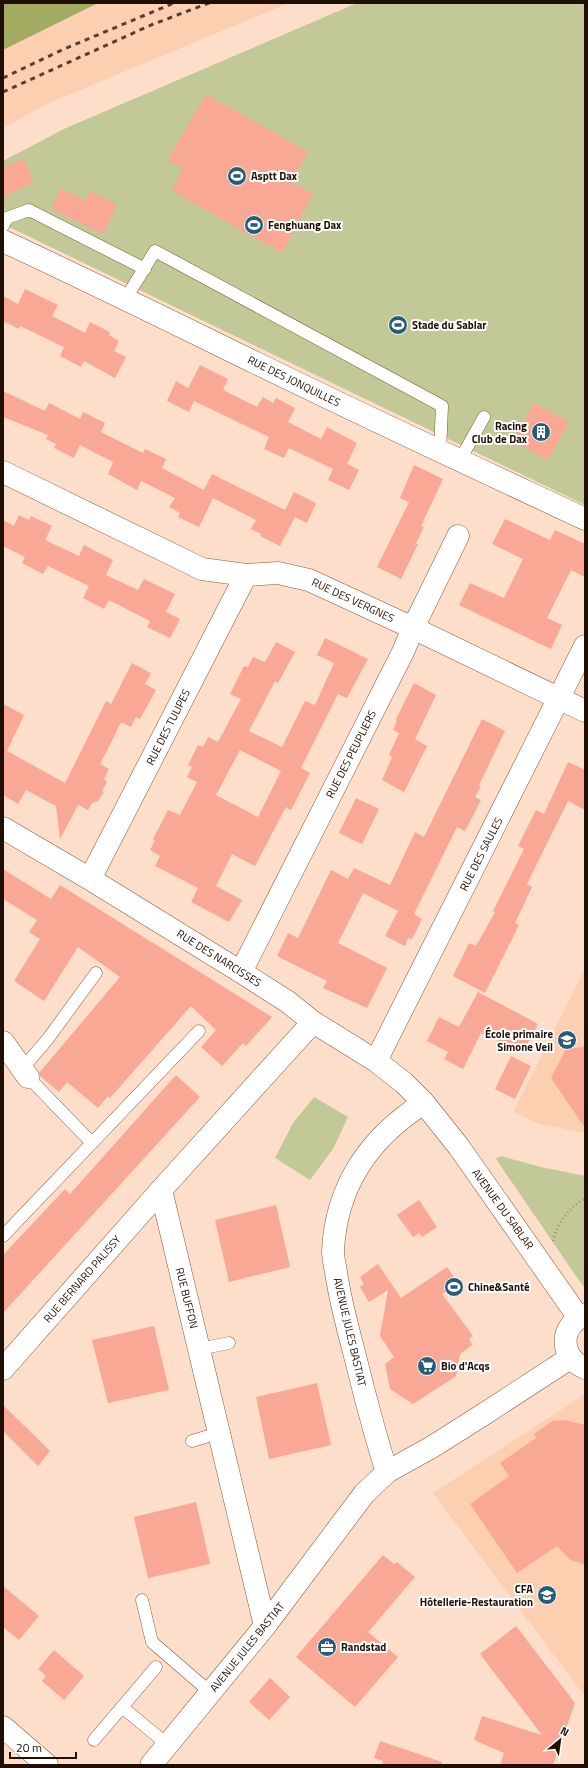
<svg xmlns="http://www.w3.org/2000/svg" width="588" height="1768" viewBox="0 0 588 1768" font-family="'Titillium Web',sans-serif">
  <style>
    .built { fill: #fdcfb1 }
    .green { fill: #c2c997 }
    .forest { fill: #a2ab60 }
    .building { fill: #f8a894; fill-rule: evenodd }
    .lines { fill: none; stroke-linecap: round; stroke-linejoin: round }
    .service-casing { stroke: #84593b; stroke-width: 13 }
    .minor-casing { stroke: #84593b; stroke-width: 23 }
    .secondary-casing { stroke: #84593b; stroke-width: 23 }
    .path { stroke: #a38a7a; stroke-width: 2.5; stroke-dasharray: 1 3; stroke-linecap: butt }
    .service { stroke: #fff; stroke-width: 12 }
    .minor { stroke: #fff; stroke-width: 22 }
    .secondary { stroke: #fff; stroke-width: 22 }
    .rail { stroke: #543f32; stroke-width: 3; stroke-dasharray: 5 5; stroke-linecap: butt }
    .labels { text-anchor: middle; stroke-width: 4; stroke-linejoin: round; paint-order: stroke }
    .poi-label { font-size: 11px; font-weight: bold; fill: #200f04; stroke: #fff; text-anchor: start }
    .street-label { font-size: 11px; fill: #200f04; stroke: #fff }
  </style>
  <rect width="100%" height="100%" fill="#fddecb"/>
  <!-- built -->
  <path class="built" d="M98,3H289L47,104L3,128V50Z
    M585,968V1133L537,1123L513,1112Z
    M585,1394V1697L433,1493Z"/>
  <!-- green -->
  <path class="green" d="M357,3H585V505L3,224V161L66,128Z
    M314,1097L348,1117L333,1149L310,1180L275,1158L293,1123Z
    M501,1156L541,1167L585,1176V1288L578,1279L496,1159Z"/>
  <!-- forest -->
  <path class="forest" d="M3,3H98L3,50Z"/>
  <!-- building -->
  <path class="building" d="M206,94L308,152L291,182L313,194L282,253L172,191L183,169L168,160Z
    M23,158L34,182L3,197V168Z
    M61,188L86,201L90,191L117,205L103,234L51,209Z
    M25,289L58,305L52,316L85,333L90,322L110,332L109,335L119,341L114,351L126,357L115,378L84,361L81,367L60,356L64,347L20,326L19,329L3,321V296L18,304Z
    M200,365L228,379L223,390L257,407L263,397L273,403L276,398L295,408L288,422L321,439L327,427L357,443L347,464L359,470L349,490L328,480L333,469L289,448L284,458L264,449L269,437L194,401L189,412L167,401L176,381L188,388Z
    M3,391L45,411L49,403L80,419L83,412L105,423L101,432L143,453L145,449L166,459L162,468L204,490L212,474L285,510L294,492L316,503L307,523L295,517L280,546L260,536L261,534L251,529L256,520L213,498L199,527L178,517L180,513L169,507L175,498L141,481L137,490L108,474L113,462L80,445L74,458L54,448L56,444L46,439L48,435L3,417Z
    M534,403L569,421L548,460L513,442Z
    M414,465L443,479L421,526L424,527L416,543L418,544L401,579L377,567L409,502L400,498Z
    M19,515L29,520L31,516L52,526L45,540L79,556L84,545L113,560L106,575L138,590L144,579L175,594L166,612L180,619L170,638L147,627L150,621L109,600L104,609L83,598L89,586L48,566L43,574L22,563L25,557L3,546V520L14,526Z
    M505,519L550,540L555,530L585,544V577L571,570L547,618L562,625L551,649L459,605L470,583L504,598L523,559L492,544Z
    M325,638L368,659L347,698L338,694L301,768L310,773L291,810L286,807L255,866L232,854L216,886L242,900L229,922L191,902L198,888L155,866L160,856L150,850L155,840L153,839L168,810L180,815L197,782L187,777L192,767L188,765L198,745L203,747L208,737L218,742L241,699L230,694L244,666L248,667L253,657L265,662L276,642L295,652L278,683L275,681L249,731L282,747L305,701L315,705L334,663L317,655ZM240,750L281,771L258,817L216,795Z
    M132,663L151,673L145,684L156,690L140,719L136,717L131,727L121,722L111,743L100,764L109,769L104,779L107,782L102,791L104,792L98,801L92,803L88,810L78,805L60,839L56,806L26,790L18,804L3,795V704L24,715L7,751L65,783L106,701L111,704Z
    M414,683L436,695L415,739L427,746L404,792L382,780L392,757L389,755L399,733L393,730L397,720L396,719Z
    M482,719L505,731L479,785L481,786L475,797L481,800L465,831L457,827L414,914L422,919L412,939L408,938L405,946L385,936L398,911L363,893L338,943L387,968L367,1008L323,988L327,981L277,956L288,933L298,938L331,870L348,879L354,868L390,885L415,832L424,837Z
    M568,762L585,770V810L568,801L527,884L532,887L515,923L519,925L485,993L453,976L469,943L476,946L495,912L493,911L524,849L518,846L536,810L544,814Z
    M356,798L379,809L362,844L339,833Z
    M3,869L51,899L60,885L272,1017L246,1046L243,1043L222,1066L201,1047L216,1030L191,1006L110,1098L108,1096L98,1108L67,1082L59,1092L40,1076L39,1073L120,977L78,947L44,1001L14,981L40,939L29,932L37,920L3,899Z
    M478,992L538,1024L523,1052L481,1033L463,1069L444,1059L448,1052L427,1041L439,1017L459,1027Z
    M585,1047V1128L551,1078L566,1049Z
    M511,1056L531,1066L515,1099L495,1089Z
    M176,1075L200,1097L3,1313V1255L65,1189L70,1194Z
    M419,1200L437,1227L422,1237L419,1233L413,1237L397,1215Z
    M276,1205L290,1267L229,1282L215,1220Z
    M378,1264L401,1298L447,1267L458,1283L442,1294L473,1336L469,1339L472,1345L460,1354L456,1376L413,1404L390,1389L385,1364L394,1357L380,1336L388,1290L369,1302L360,1287L364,1284L360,1277Z
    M154,1326L169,1390L108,1403L92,1340Z
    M317,1383L331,1445L269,1459L256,1397Z
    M3,1405L50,1451L38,1466L3,1431Z
    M565,1420L585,1425V1565L569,1559L557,1546L517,1573L470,1504L509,1476L500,1463L536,1438L534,1434L552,1421Z
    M196,1502L210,1564L148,1578L134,1517Z
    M383,1555L394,1564L397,1562L415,1577L368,1632L398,1657L355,1707L296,1657Z
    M3,1586L39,1616L19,1640L3,1627Z
    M516,1626L575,1703L553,1765H500L504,1753L474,1740L482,1716L542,1735L480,1654Z
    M54,1650L84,1676L64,1700L42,1681L46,1676L38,1669Z
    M270,1678L290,1697L269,1720L249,1702Z
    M380,1741L442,1762V1765H382L383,1761L374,1758Z"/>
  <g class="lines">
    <defs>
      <path id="service" d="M3,226L7,218L29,210L145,269
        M126,298L155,251L442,406L440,451
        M460,460L484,417
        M22,1069L47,1040L96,973
        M28,1077L92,1143
        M3,1236L199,1031
        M199,1349L229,1343
        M192,1441L219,1433
        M142,1600L152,1642L211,1693
        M122,1707L168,1745
        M94,1740L156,1667"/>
      <path id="minor" d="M3,241C87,280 170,321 254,362C364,416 474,467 585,519
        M3,472L202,569L246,575L278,573L309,580L413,628L585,711
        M3,828L90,879L241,972L288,1002L313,1022L376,1061L404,1083L424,1103L459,1147L579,1318
        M90,879L246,575
        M241,972L403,652L413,628L458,536
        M3,1042L28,1077
        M376,1061L585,646
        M161,1190L265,1626
        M585,1315C559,1326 559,1357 585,1368
        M3,1369L161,1190L313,1022
        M387,1472C374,1433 364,1392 354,1352C347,1326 340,1299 336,1272C335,1266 333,1258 333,1251C336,1186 370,1137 424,1103
        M151,1765L265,1626L364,1494L387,1472L432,1447L481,1416L570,1358"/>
      <path id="secondary" d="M3,1727L47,1765"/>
    </defs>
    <!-- service casing -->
    <use href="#service" class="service-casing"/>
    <!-- minor casing -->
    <use href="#minor" class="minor-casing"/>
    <!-- secondary casing -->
    <use href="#secondary" class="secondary-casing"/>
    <!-- path -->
    <path class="path" d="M553,1241C558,1222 568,1209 585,1198"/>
    <!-- service -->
    <use href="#service" class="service"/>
    <!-- minor -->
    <use href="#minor" class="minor"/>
    <!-- secondary -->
    <use href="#secondary" class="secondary"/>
    <!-- rail -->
    <path class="rail" d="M3,78L64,49L174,3
      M3,92L151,25L209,3"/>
  </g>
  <!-- icons -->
  <defs>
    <symbol id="stadium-disc" viewBox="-11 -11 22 22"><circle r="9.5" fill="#275c77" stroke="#fff"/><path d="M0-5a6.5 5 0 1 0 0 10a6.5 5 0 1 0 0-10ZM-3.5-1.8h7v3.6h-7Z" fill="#fff"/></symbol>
    <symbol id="building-disc" viewBox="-11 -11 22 22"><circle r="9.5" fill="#275c77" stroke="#fff"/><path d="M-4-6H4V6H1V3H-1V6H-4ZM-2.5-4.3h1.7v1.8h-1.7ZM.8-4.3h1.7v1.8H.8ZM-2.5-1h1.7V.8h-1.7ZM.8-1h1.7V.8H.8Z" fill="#fff"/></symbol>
    <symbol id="school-disc" viewBox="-11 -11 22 22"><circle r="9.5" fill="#275c77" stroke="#fff"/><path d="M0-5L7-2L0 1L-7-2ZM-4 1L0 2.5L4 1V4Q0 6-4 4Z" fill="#fff"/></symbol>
    <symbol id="supermarket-disc" viewBox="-11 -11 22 22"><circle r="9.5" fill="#275c77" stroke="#fff"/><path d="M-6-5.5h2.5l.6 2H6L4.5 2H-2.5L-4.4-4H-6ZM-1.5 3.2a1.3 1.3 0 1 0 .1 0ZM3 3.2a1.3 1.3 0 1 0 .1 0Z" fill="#fff"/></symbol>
    <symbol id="office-disc" viewBox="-11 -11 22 22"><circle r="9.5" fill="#275c77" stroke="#fff"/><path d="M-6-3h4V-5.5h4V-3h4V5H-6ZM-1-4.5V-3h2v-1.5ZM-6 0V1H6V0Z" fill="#fff"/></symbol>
  </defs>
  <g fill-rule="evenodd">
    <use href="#stadium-disc" x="226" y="165" width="22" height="22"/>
    <use href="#stadium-disc" x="243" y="214" width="22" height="22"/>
    <use href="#stadium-disc" x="387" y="314" width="22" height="22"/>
    <use href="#building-disc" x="530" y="421" width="22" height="22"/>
    <use href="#school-disc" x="556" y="1029" width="22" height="22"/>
    <use href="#stadium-disc" x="443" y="1276" width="22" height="22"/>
    <use href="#supermarket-disc" x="416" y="1355" width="22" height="22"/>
    <use href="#school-disc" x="536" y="1584" width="22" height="22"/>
    <use href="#office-disc" x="316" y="1636" width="22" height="22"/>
  </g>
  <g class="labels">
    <!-- poi labels -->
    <g class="poi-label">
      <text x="251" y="180">Asptt Dax</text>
      <text x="268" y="229">Fenghuang Dax</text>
      <text x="412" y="329">Stade du Sablar</text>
      <text x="527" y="430" text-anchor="end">Racing<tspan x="527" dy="13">Club de Dax</tspan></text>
      <text x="553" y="1038" text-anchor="end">École primaire<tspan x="553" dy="13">Simone Veil</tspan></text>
      <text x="468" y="1291">Chine&amp;Santé</text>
      <text x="441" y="1370">Bio d'Acqs</text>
      <text x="533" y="1593" text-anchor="end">CFA<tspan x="533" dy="13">Hôtellerie-Restauration</tspan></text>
      <text x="341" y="1651">Randstad</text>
    </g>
    <!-- street labels -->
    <g class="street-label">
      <text transform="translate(294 381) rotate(26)" y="4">RUE DES JONQUILLES</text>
      <text transform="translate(353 600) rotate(25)" y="4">RUE DES VERGNES</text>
      <text transform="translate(168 727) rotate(-63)" y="4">RUE DES TULIPES</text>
      <text transform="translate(351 754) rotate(-63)" y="4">RUE DES PEUPLIERS</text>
      <text transform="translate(481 854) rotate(-63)" y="4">RUE DES SAULES</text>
      <text transform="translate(219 958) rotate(32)" y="4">RUE DES NARCISSES</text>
      <text transform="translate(503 1209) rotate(54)" y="4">AVENUE DU SABLAR</text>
      <text transform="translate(82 1279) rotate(-49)" y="4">RUE BERNARD PALISSY</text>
      <text transform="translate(187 1298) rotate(76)" y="4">RUE BUFFON</text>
      <text transform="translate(350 1332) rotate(77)" y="4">AVENUE JULES BASTIAT</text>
      <text transform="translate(247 1647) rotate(-51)" y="4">AVENUE JULES BASTIAT</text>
    </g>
  </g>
  <!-- border -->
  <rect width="588" height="1768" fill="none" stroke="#200f04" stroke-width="8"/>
  <!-- north arrow -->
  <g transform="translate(560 1740) rotate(29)" stroke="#ffffff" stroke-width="3" paint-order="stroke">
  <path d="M0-3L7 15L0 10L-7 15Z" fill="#200f04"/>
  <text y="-6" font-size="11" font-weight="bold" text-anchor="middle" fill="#200f04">N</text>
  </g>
  <!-- scale -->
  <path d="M10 1752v6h66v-6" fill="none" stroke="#200f04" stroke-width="2"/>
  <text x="16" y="1752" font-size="12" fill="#200f04" stroke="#ffffff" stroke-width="3" paint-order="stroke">20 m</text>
</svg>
